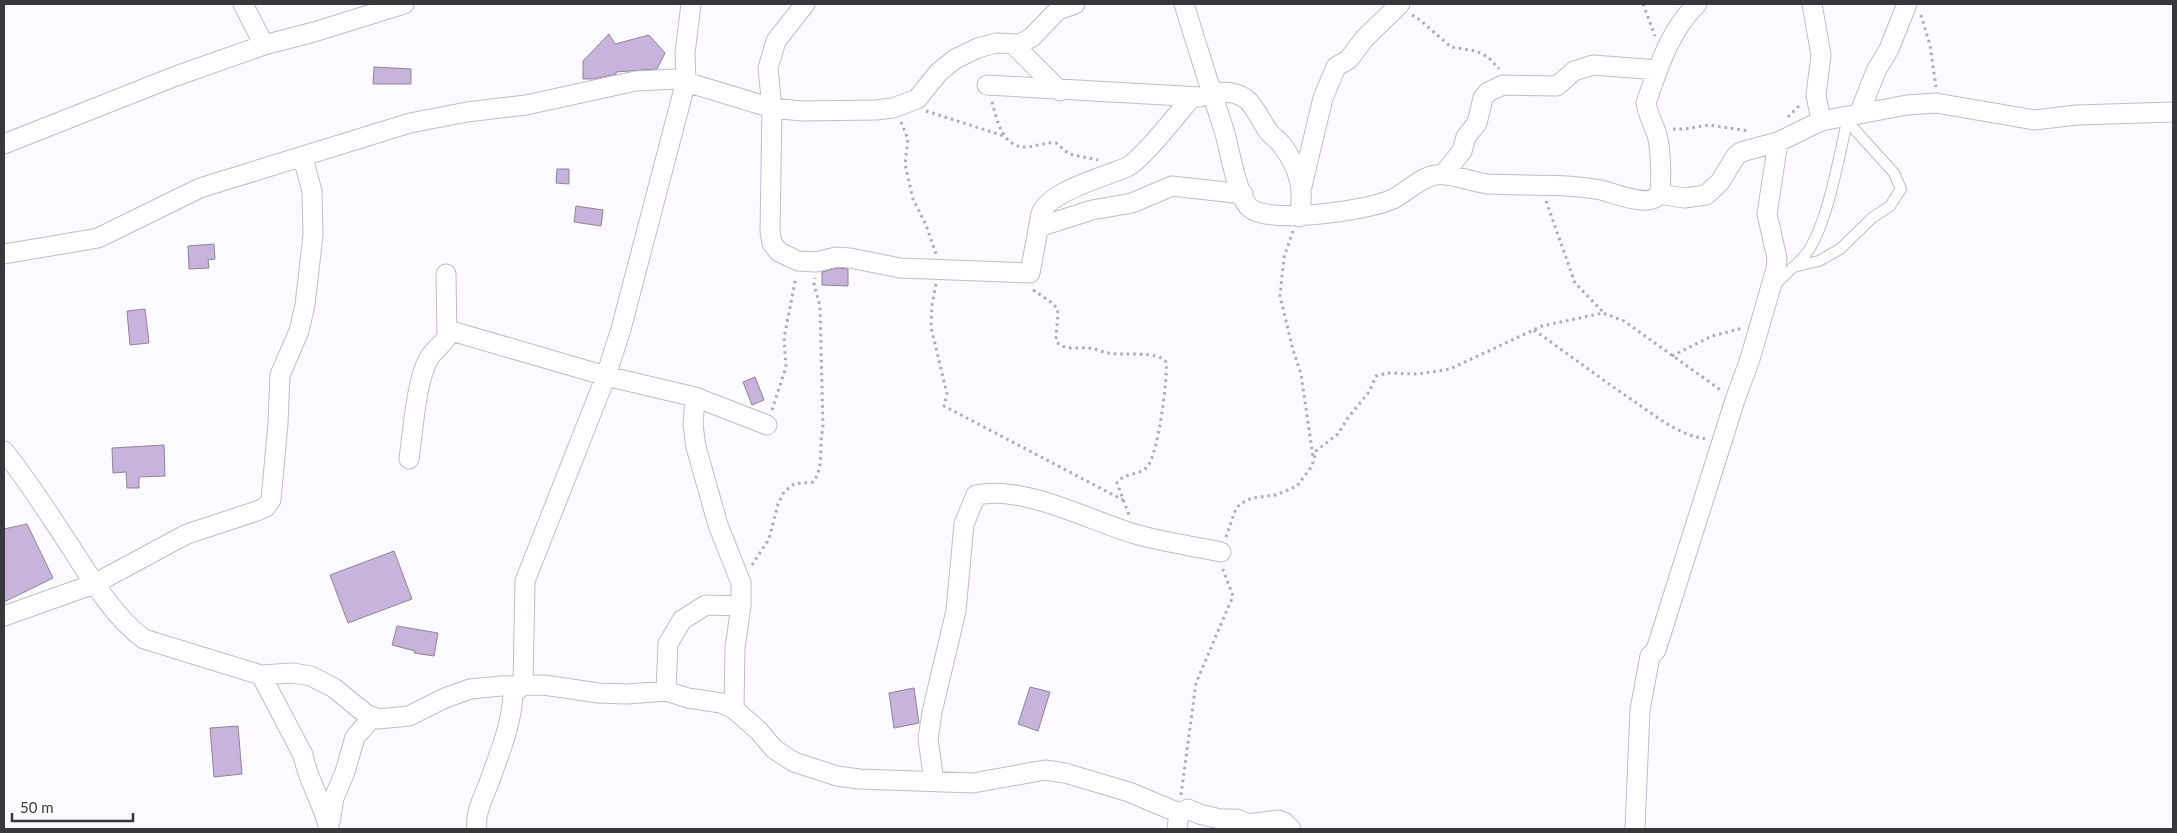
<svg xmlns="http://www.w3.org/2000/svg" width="2177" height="833" viewBox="0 0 2177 833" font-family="Lato,sans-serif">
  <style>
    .building { fill: #c7b3dc; stroke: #8d8693 }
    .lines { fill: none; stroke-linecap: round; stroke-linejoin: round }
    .lane-casing { stroke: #c2bbc9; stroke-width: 12 }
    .street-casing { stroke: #c2bbc9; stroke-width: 21 }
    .path { stroke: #adaab0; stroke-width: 3; stroke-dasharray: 2.5 4; stroke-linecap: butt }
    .lane { stroke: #fff; stroke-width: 10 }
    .street { stroke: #fff; stroke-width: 19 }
  </style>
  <rect width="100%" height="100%" fill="#fcf9ff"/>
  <!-- building -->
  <path class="building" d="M609,34L615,44L649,35L665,53L657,69L616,72V74L593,79H583V61Z
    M374,67L411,69V84H373Z
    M557,169H569V184L556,183Z
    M576,206L603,210L601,226L574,222Z
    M214,244L215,259L208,260L209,268L189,269L188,246Z
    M837,268L848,269V286L822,285V272Z
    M145,309L149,343L130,345L127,311Z
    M755,377L764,400L752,405L743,382Z
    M164,445L165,476L139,477V488H127L126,472L113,473L112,448Z
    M27,524L53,578L4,602V529Z
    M394,551L412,599L348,623L330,575Z
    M397,626L438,633L434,656L414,653L415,651L392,645Z
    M1030,687L1050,692L1038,731L1018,724Z
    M914,688L919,723L894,728L889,693Z
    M238,726L242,774L214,777L210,728Z"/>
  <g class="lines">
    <defs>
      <path id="lane" d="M1793,267L1819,261L1840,249L1872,218L1890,206L1901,189L1894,173L1847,121
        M1775,285C1784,275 1796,266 1805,255C1827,229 1840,152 1848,117"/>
      <path id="street" d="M243,4L264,45
        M805,4L776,41L768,68L772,108L770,231L772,243L779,252L798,261L816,262L836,257L850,258L900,268L1030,273L1041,214C1047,192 1107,176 1127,167C1142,160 1179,112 1192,97
        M1184,4C1197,46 1210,88 1224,130C1229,146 1237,198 1250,208C1271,225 1370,210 1393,199C1407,192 1420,177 1436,175C1453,173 1471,182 1488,184C1526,186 1562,183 1601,190C1613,193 1650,208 1658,195C1663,187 1660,149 1658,139C1655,126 1648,116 1646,103C1658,68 1670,30 1697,4
        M1812,4L1821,55L1816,95L1821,121
        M1014,45L1060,91
        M987,85L1201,97
        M1210,92C1222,92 1237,91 1247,100C1255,106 1262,123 1268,131C1272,136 1278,140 1282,145C1299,168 1305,189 1299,217
        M1859,114L1876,71L1889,49L1907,4
        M4,144L176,76L264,45L314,32L404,4
        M1443,175L1462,151L1466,137L1477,123L1483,98L1488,92L1503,85L1557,86L1574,71L1593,65L1658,70
        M1302,186L1323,98L1336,67L1349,59L1364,39L1400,4
        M1659,194L1684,198L1706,195L1720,182L1736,156L1741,152L1778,142L1821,121L1907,105L1936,103L2034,120L2077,115L2173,112
        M1039,227L1092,210L1132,203L1172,186L1243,194
        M4,254L98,238L200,188L410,123L467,112L526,105L636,81L676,79L772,108L802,111L876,110L893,108L917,99L939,72L955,59L978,48L996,43L1020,44L1032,37L1058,10L1075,4
        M448,330L606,376L695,397L767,425
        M695,397L693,425L696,447L718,525L741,583V606L735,648L734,709
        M4,451C29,482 50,516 72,549C91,579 115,618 144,639L261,675L292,673L311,676L334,688L366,714L378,719L409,716L445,698L470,689L501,686L544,685L598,693L627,694L666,691L688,698L721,703L734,709L759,731L774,749L794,762L837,776L859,779L973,783L1045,770L1065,773L1129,792L1179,813L1177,829
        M409,459C413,431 416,381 429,358C434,350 442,345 447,337L446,274
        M4,616L94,584L187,534L257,511L266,507L271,500L278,423L280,375L299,331L305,305L313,235L312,191L303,158
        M261,675L303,755C308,781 323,803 329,829
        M666,691L668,644L682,620L706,605L741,606
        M934,781L928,739L932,712L956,611L964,524L976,495C1024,485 1088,520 1135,534C1163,542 1192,546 1221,552
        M1179,813L1188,809L1199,814L1220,819H1237L1248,824L1278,820L1284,822L1291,829
        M330,822L334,798L345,772L355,737L373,717
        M477,829C474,812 486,793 491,777C501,750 512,722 513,694L523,685L525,581L606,376L621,329L686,81L685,53L691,4
        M1635,829L1640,710L1650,656L1656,650L1735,400L1750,359L1776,269L1777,258L1767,214L1778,142"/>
    </defs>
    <!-- lane casing -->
    <use href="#lane" class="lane-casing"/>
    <!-- street casing -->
    <use href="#street" class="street-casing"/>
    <!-- path -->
    <path class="path" d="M1643,4L1655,36
      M1412,15L1420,20L1451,47L1476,51L1488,57L1499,69
      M1921,15L1930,45L1936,87
      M992,102C997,121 1003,149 1028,147C1037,146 1046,142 1056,143L1069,154L1098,160
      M926,111L1004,136
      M1788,117L1801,104
      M901,122L908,139L905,164L913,199L926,225L936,254
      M1673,129H1684L1709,125L1749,131
      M1546,201L1575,283L1604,313
      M1293,231L1284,257L1280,296L1293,350L1301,374L1313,457
      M936,284L932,305L931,327L947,394L944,406L1123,500
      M1033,290C1066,312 1057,304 1056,341C1063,351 1079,347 1089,348C1096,349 1102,352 1109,353C1123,356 1157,350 1166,362C1168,378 1158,456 1147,467C1139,476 1124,472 1117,483L1129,515
      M1534,330C1568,354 1601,379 1635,402C1657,417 1680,436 1707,439
      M1672,356L1712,336L1743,328
      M772,410L786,367L784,338L796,277
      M1226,537L1235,511L1240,504L1252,498L1276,495L1297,486L1312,466L1316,451L1338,434L1347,419L1369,392L1376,376L1387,373L1418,374L1450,369L1542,326L1603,313L1624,321L1722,391
      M752,565L769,539L778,504L784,492L794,484L813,482C825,467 818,446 823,429L820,306L814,285L815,278
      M1181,795L1196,683L1233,596L1222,567"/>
    <!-- lane -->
    <use href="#lane" class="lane"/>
    <!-- street -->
    <use href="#street" class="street"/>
  </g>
  <!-- border -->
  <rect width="2177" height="833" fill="none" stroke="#39363c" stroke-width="10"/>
  <!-- scale -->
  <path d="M12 813v8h121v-8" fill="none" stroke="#39363c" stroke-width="2.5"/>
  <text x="20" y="813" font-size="15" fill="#39363c" stroke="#ffffff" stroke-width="4" paint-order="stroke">50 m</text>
</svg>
